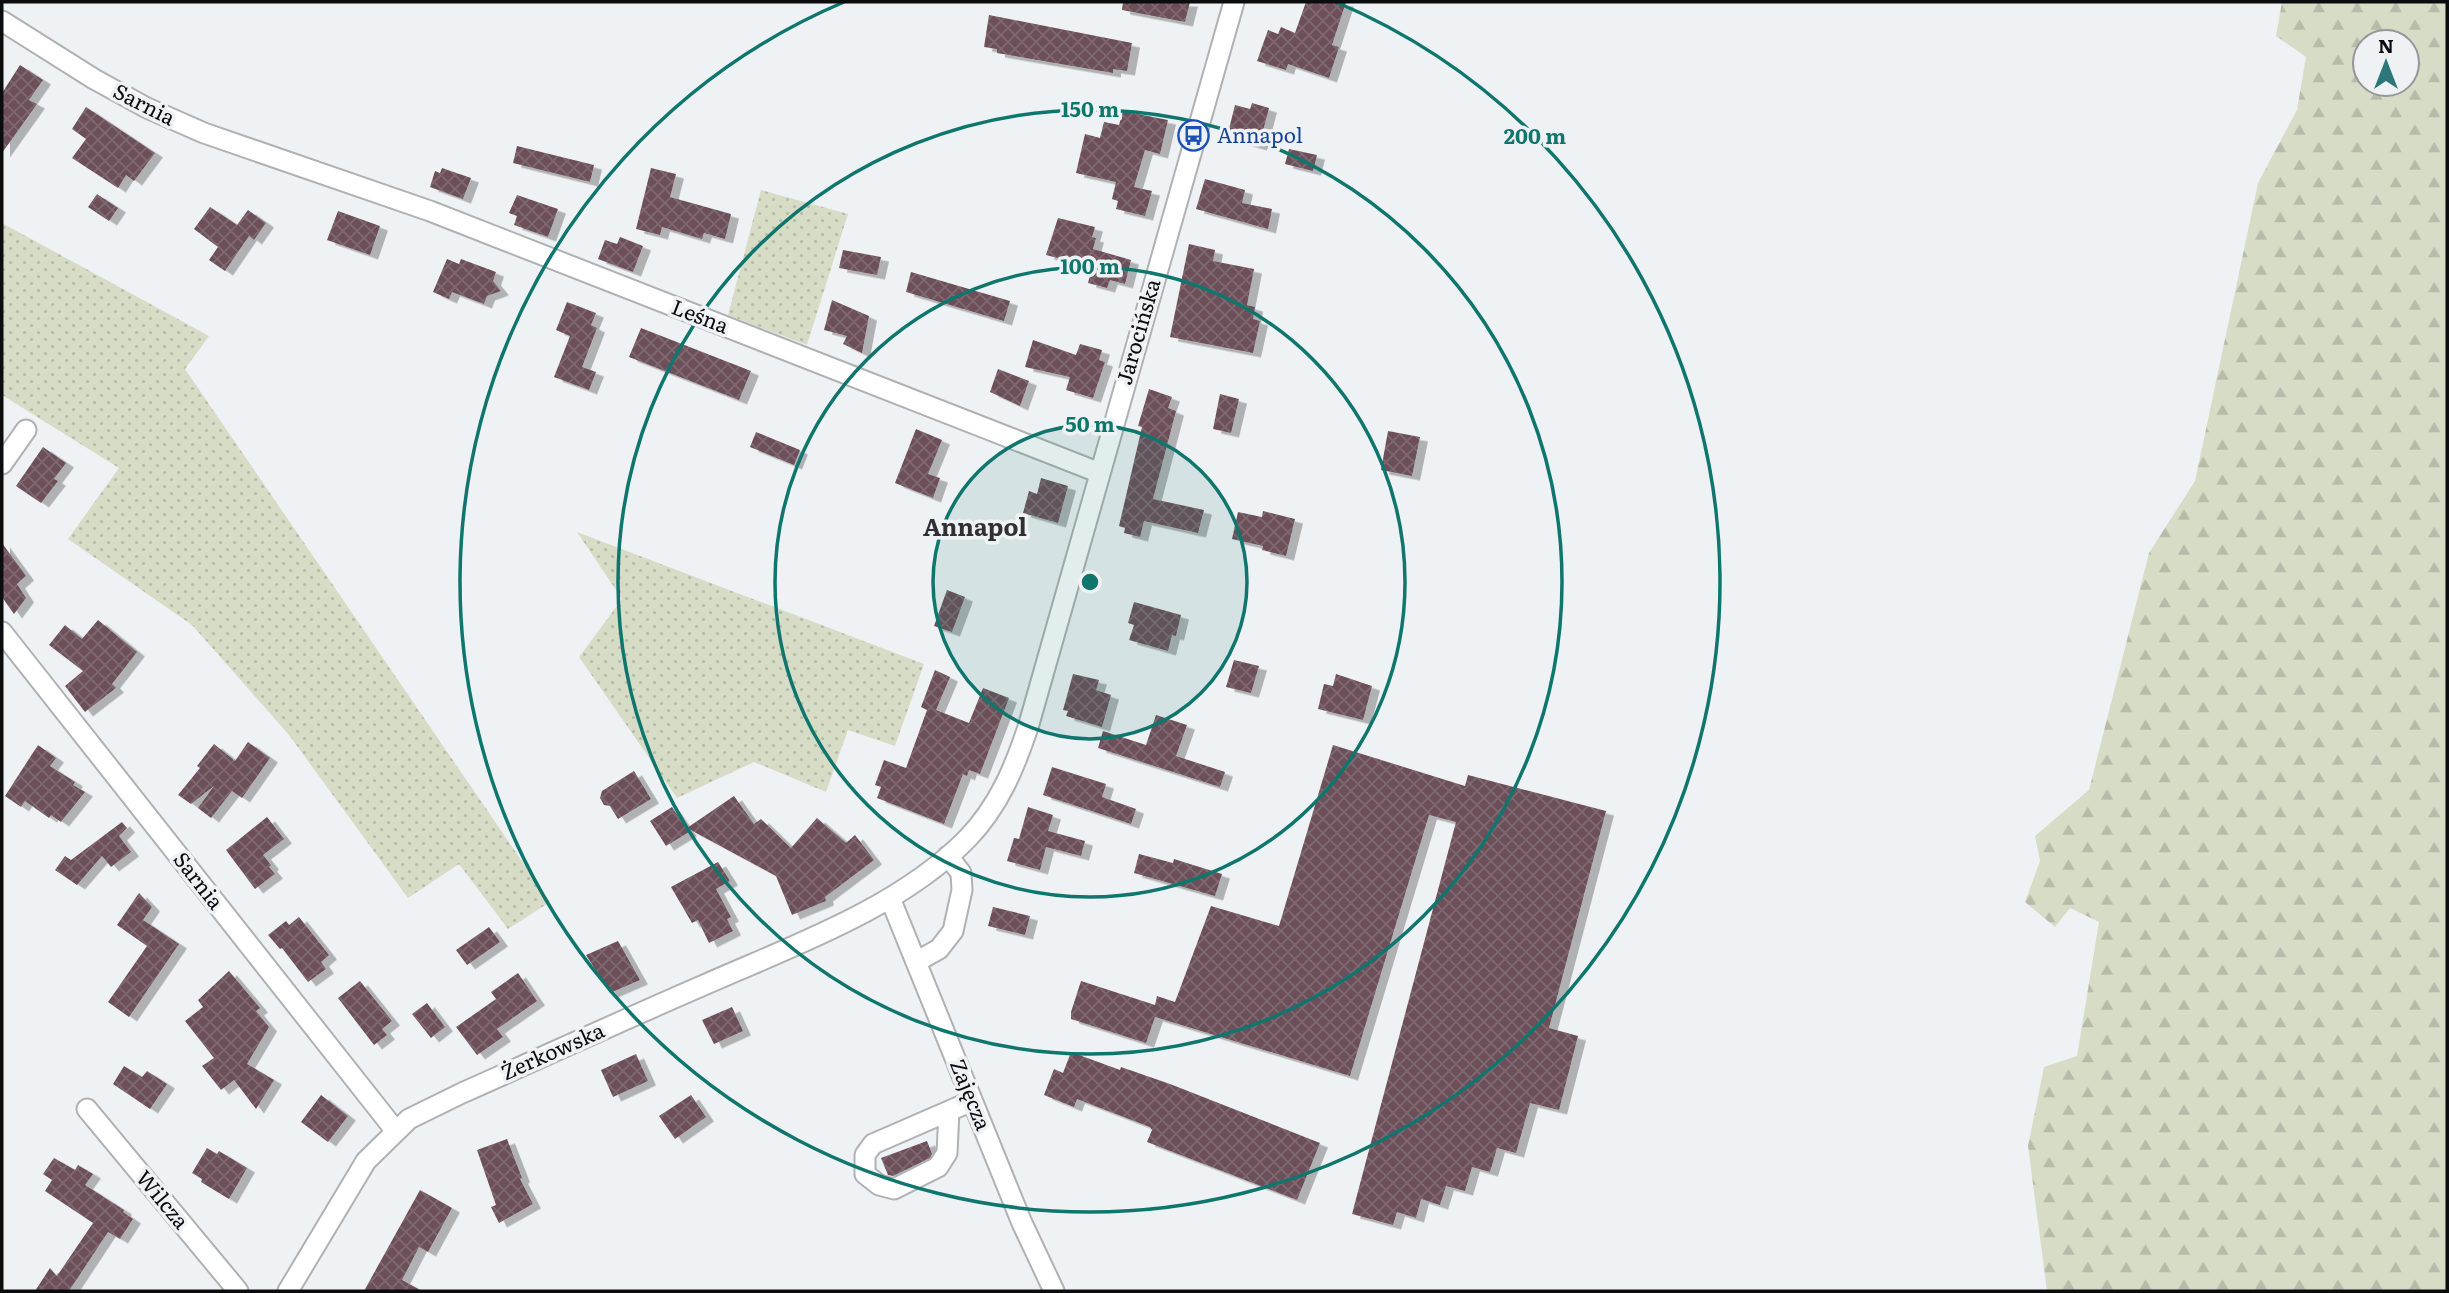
<svg xmlns="http://www.w3.org/2000/svg" width="2449" height="1293" viewBox="0 0 2449 1293" font-family="Literata,serif">
  <style>
    .grass { fill: url(#grass-dots) }
    .forest { fill: url(#forest-firs); fill-rule: evenodd }
    .building { fill: url(#building-cross-hatch); filter: url(#shadow) }
    .lines { fill: none; stroke-linecap: round; stroke-linejoin: round }
    .minor-casing { stroke: #afb1b4; stroke-width: 23 }
    .minor { stroke: #fff; stroke-width: 19 }
    .ring { fill: none; stroke: #0f766e; stroke-width: 3.5 }
    .labels { text-anchor: middle; stroke-width: 7; stroke-linejoin: round; paint-order: stroke }
    .street-label { font-size: 21px; fill: #0b0c0d; stroke: #eff2f4 }
    .transit-label { font-size: 21px; fill: #164399; stroke: #eff2f4; text-anchor: start }
    .quarter-label { font-size: 24px; font-weight: bold; fill: #2e3032; stroke: #eff2f4 }
    .centre { fill: #0f766e; stroke: #eff2f4; stroke-width: 3.5 }
    .ring-label { font-size: 21px; text-anchor: middle; font-weight: bold; fill: #0f766e; stroke: #eff2f4; stroke-width: 7; stroke-linejoin: round; paint-order: stroke }
  </style>
  <defs>
    <pattern id="grass-dots" width="8" height="8" patternUnits="userSpaceOnUse" patternTransform="scale(1.75)"><rect width="8" height="8" fill="#d7dcc7"/><path d="M2 2h.1M6 6h.1" fill="none" stroke="#b7bcaa" stroke-width="1.8" stroke-linecap="round"/></pattern>
    <pattern id="forest-firs" width="22" height="20" patternUnits="userSpaceOnUse" patternTransform="scale(1.75)"><rect width="22" height="20" fill="#d7dcc7"/><path d="M5 1l3.5 6h-7zM16 11l3.5 6h-7z" fill="#b7bcaa"/></pattern>
    <pattern id="building-cross-hatch" width="8" height="8" patternUnits="userSpaceOnUse" patternTransform="scale(1.75)"><rect width="8" height="8" fill="#6d4f5a"/><path d="M0 0l8 8M0 8l8-8" fill="none" stroke="#7f6971"/></pattern>
    <filter id="shadow"><feDropShadow dx="8" dy="4.5" stdDeviation="0" flood-color="#0004"/></filter>
  </defs>
  <rect width="100%" height="100%" fill="#eff2f4"/>
  <!-- grass -->
  <path class="grass" d="M761,190L848,214L807,345L728,315Z
    M2,223L209,336L185,369L550,902L508,929L459,864L408,898L289,735L192,625L68,539L119,468L2,395Z
    M577,532L924,664L895,746L848,730L826,792L754,762L677,798L579,657L622,599Z"/>
  <!-- forest -->
  <path class="forest" d="M2282,2H2447V1291H2047L2028,1146L2044,1067L2077,1056L2099,922L2070,908L2055,927L2025,902L2040,861L2035,836L2089,790L2149,553L2195,481L2258,183L2297,110L2306,57L2276,36ZM2365,42H2407V84H2365Z"/>
  <!-- building -->
  <path class="building" d="M1123,2H1190L1185,22L1122,10Z
    M1306,2H1346L1332,45L1339,47L1329,78L1288,64L1286,70L1257,61L1268,30L1278,34L1281,27L1295,33Z
    M989,15L1132,43L1127,71L1113,69V73L997,53V49L984,47Z
    M20,65L43,80L29,100L37,104L2,153V93Z
    M1252,103L1269,108L1259,146L1227,137L1235,105L1250,109Z
    M86,107L155,153L134,181L126,175L118,188L72,158L86,139L72,129Z
    M1123,111L1168,120L1160,154L1145,150L1134,187L1152,191L1145,216L1116,209L1118,201L1112,199L1116,182L1076,173L1085,134L1100,138L1104,122L1119,125Z
    M517,146L594,165L590,182L513,163Z
    M1289,149L1317,155L1313,171L1285,164Z
    M442,168L471,178L463,199L430,187L435,171L440,173Z
    M651,168L676,174L670,197L731,214L725,239L704,233L702,239L662,227L660,235L636,229Z
    M1205,179L1245,190L1242,203L1272,209L1268,229L1196,209Z
    M97,194L118,208L109,221L88,207Z
    M517,195L558,209L548,237L514,225L517,216L509,213Z
    M210,207L237,225L248,210L266,223L254,240L249,236L225,271L209,260L218,247L194,229Z
    M338,211L380,226L370,255L327,240Z
    M1058,218L1095,227L1092,237L1096,238L1093,249L1131,260L1125,284L1110,280L1107,288L1088,283L1092,267L1046,255Z
    M620,237L643,246L633,272L598,259L605,240L617,244Z
    M1189,244L1215,250L1213,261L1254,269L1247,305L1255,307L1253,319L1260,321L1253,353L1170,337Z
    M843,250L881,257L877,275L839,268Z
    M447,259L459,264L461,259L496,272L493,281L501,291L487,296L484,304L452,292L449,299L433,292Z
    M911,272L1010,301L1004,321L906,292Z
    M832,300L869,316L862,353L843,344L847,336L824,330Z
    M567,302L596,313L591,325L597,328L582,367L596,372L589,390L554,377L570,336L556,330Z
    M641,328L751,371L739,400L629,357Z
    M1033,340L1076,355L1080,344L1102,350L1099,360L1105,362L1093,398L1066,390L1070,377L1025,367Z
    M998,369L1029,381L1020,406L990,392Z
    M1149,389L1172,397L1168,408L1176,411L1153,499L1204,510L1198,533L1144,521L1140,537L1124,533L1125,528L1119,526L1142,427L1138,426Z
    M1220,394L1239,399L1231,433L1213,429Z
    M916,429L942,440L928,474L940,478L933,498L895,483Z
    M1388,431L1420,437L1412,476L1381,470Z
    M756,432L800,450L794,465L750,447Z
    M43,447L66,463L54,479L58,481L41,503L16,486Z
    M1041,478L1068,486L1058,523L1023,513L1029,491L1037,494Z
    M1263,511L1295,519L1286,556L1262,550L1263,546L1232,539L1238,512L1262,517Z
    M2,543L26,576L17,584L26,598L14,614L2,597Z
    M947,590L965,597L952,632L934,626Z
    M1134,602L1181,615L1176,636L1172,635L1168,651L1129,640L1134,625L1128,623Z
    M98,620L137,652L112,684L116,688L85,712L65,686L83,671L49,645L65,625L82,639Z
    M1234,660L1259,666L1251,693L1226,687Z
    M935,670L950,677L936,710L969,723L983,688L1009,698L980,774L969,770L967,776L963,774L944,824L877,798L881,787L875,785L884,760L906,768L927,710L921,707Z
    M1073,674L1099,680L1096,690L1111,695L1102,727L1066,716L1068,711L1063,710Z
    M1336,674L1372,686L1363,720L1318,709L1324,684L1333,686Z
    M1156,715L1187,725L1176,756L1225,772L1220,787L1098,748L1103,731L1146,745Z
    M248,742L270,758L242,798L232,791L211,818L198,808L214,786L191,804L178,795L200,768L197,766L214,744L235,761Z
    M38,745L56,758L50,766L75,782L73,785L85,792L61,822L51,815L49,818L25,801L21,807L5,796Z
    M1333,745L1465,786L1468,775L1606,811L1549,1028L1578,1036L1559,1110L1530,1103L1516,1153L1497,1148L1490,1172L1472,1167L1465,1191L1446,1186L1440,1205L1421,1199L1416,1218L1397,1212L1393,1225L1352,1214L1456,822L1429,815L1350,1076L1155,1017L1146,1043L1071,1019V1012L1081,981L1155,1005L1157,996L1175,1002L1211,906L1279,926Z
    M1052,767L1106,784L1102,797L1136,809L1131,824L1043,795Z
    M634,771L651,799L618,819L610,806L604,805L600,798L602,791Z
    M734,796L754,824L761,819L791,848L817,818L846,843L855,835L874,860L825,897L826,901L792,915L776,876L687,828Z
    M672,807L689,832L666,846L650,821Z
    M1028,807L1053,815L1048,831L1085,841L1081,856L1046,847L1040,870L1007,861L1014,838L1019,839Z
    M267,817L284,839L263,855L271,865L269,867L275,874L255,889L226,850Z
    M122,822L127,828L119,836L131,852L111,867L102,856L77,885L55,870L65,856L71,860Z
    M1139,854L1173,863L1174,859L1222,874L1215,896L1134,873Z
    M718,862L730,881L716,889L731,917L727,919L733,931L709,943L698,920L692,923L671,887Z
    M139,893L152,907L143,920L179,944L129,1017L108,1002L147,946L117,925Z
    M993,907L1030,916L1025,935L988,926Z
    M299,917L329,955L321,962L326,969L308,982L282,948L280,949L268,935L286,921L289,925Z
    M489,927L500,942L467,965L456,950Z
    M618,941L640,980L610,993L586,955Z
    M229,971L260,1008L256,1011L269,1027L247,1064L274,1080L256,1109L234,1080L221,1090L202,1066L214,1058L185,1021L203,1007L198,1000Z
    M518,973L537,1001L497,1029L503,1037L477,1055L456,1027L496,999L491,992Z
    M360,981L392,1021L382,1029L387,1035L374,1045L338,998Z
    M427,1003L445,1027L431,1038L412,1014Z
    M732,1007L743,1031L714,1044L702,1020Z
    M1071,1052L1120,1070L1121,1067L1170,1084L1320,1143L1297,1200L1147,1142L1152,1130L1150,1127L1077,1099L1074,1107L1044,1095L1054,1069L1063,1073Z
    M636,1054L648,1081L613,1097L601,1070Z
    M124,1066L142,1077L147,1071L167,1084L150,1109L113,1084Z
    M321,1095L348,1116L328,1142L301,1122Z
    M691,1095L706,1117L675,1139L659,1116Z
    M507,1139L522,1178L520,1179L533,1204L499,1223L491,1207L496,1205L477,1150Z
    M927,1141L932,1154L930,1158L893,1176L888,1175L881,1158Z
    M207,1148L217,1154L219,1151L247,1168L229,1199L201,1182L202,1179L192,1173Z
    M54,1158L75,1170L78,1165L93,1174L85,1185L124,1210L123,1212L133,1219L120,1239L108,1232L69,1291H35L50,1268L57,1276L93,1223L45,1191L52,1180L43,1174Z
    M420,1190L452,1208L428,1252L419,1247L402,1280L422,1291H364Z"/>
  <g class="lines">
    <defs>
      <path id="minor" d="M2,21L94,79L147,108L204,133L430,211L1100,473
        M2,464L26,430
        M2,632L395,1130
        M890,898L1022,1223L1054,1291
        M916,962L939,949L953,931L962,890L961,873L948,856
        M87,1109L238,1291
        M949,1111L947,1153L938,1167L894,1189L879,1185L865,1174V1155L873,1144L972,1101
        M288,1291L366,1161L409,1119L462,1093C543,1057 623,1020 704,985C792,946 898,909 967,839C999,806 1015,767 1029,724L1234,2"/>
    </defs>
    <!-- minor casing -->
    <use href="#minor" class="minor-casing"/>
    <!-- minor -->
    <use href="#minor" class="minor"/>
  </g>
  <!-- distance rings -->
  <circle cx="1090" cy="582" r="157" fill="#0f766e" fill-opacity=".12"/>
  <g class="ring">
    <circle cx="1090" cy="582" r="157"/>
    <circle cx="1090" cy="582" r="315"/>
    <circle cx="1090" cy="582" r="472"/>
    <path d="M1336 2A630 630 0 1 1 844 2"/>
  </g>
  <!-- icons -->
  <defs>
    <symbol id="bus-ring" viewBox="-11 -11 22 22"><circle r="9.5" fill="#eff2f4" stroke="#1a4fb4" stroke-width="1.5"/><path d="M-5-6H5V4H4V6H2V4H-2V6H-4V4H-5ZM-3.5-4V0h7V-4ZM-3.5 1.2v1.5H-2V1.2ZM2 1.2v1.5H3.5V1.2Z" fill="#1a4fb4"/></symbol>
  </defs>
  <g fill-rule="evenodd">
    <use href="#bus-ring" x="1176" y="118" width="35" height="35"/>
  </g>
  <g class="labels">
    <!-- street labels -->
    <g class="street-label">
      <text transform="translate(144 105) rotate(27)" y="7">Sarnia</text>
      <text transform="translate(700 317) rotate(21)" y="7">Leśna</text>
      <text transform="translate(1139 332) rotate(-74)" y="7">Jarocińska</text>
      <text transform="translate(198 881) rotate(52)" y="7">Sarnia</text>
      <text transform="translate(553 1052) rotate(-24)" y="7">Żerkowska</text>
      <text transform="translate(970 1095) rotate(68)" y="7">Zajęcza</text>
      <text transform="translate(162 1200) rotate(50)" y="7">Wilcza</text>
    </g>
    <!-- transit labels -->
    <g class="transit-label">
      <text x="1217" y="143">Annapol</text>
    </g>
    <!-- quarter labels -->
    <g class="quarter-label">
      <text x="975" y="536">Annapol</text>
    </g>
  </g>
  <circle cx="1090" cy="582" r="10" class="centre"/>
  <g class="ring-label">
    <text x="1090" y="117">150 m</text>
    <text x="1535" y="144">200 m</text>
    <text x="1090" y="274">100 m</text>
    <text x="1090" y="432">50 m</text>
  </g>
  <!-- border -->
  <rect width="2449" height="1293" fill="none" stroke="#0b0c0d" stroke-width="7"/>
  <!-- north arrow -->
  <g transform="translate(2386 63)"><circle r="33" fill="#eff2f4" stroke="#949698" stroke-width="2"/>
  <path d="M0-5L12 26L0 18L-12 26Z" fill="#2d767a"/>
  <text y="-10" font-size="19" font-weight="bold" text-anchor="middle" fill="#0b0c0d">N</text>
  </g>
</svg>
